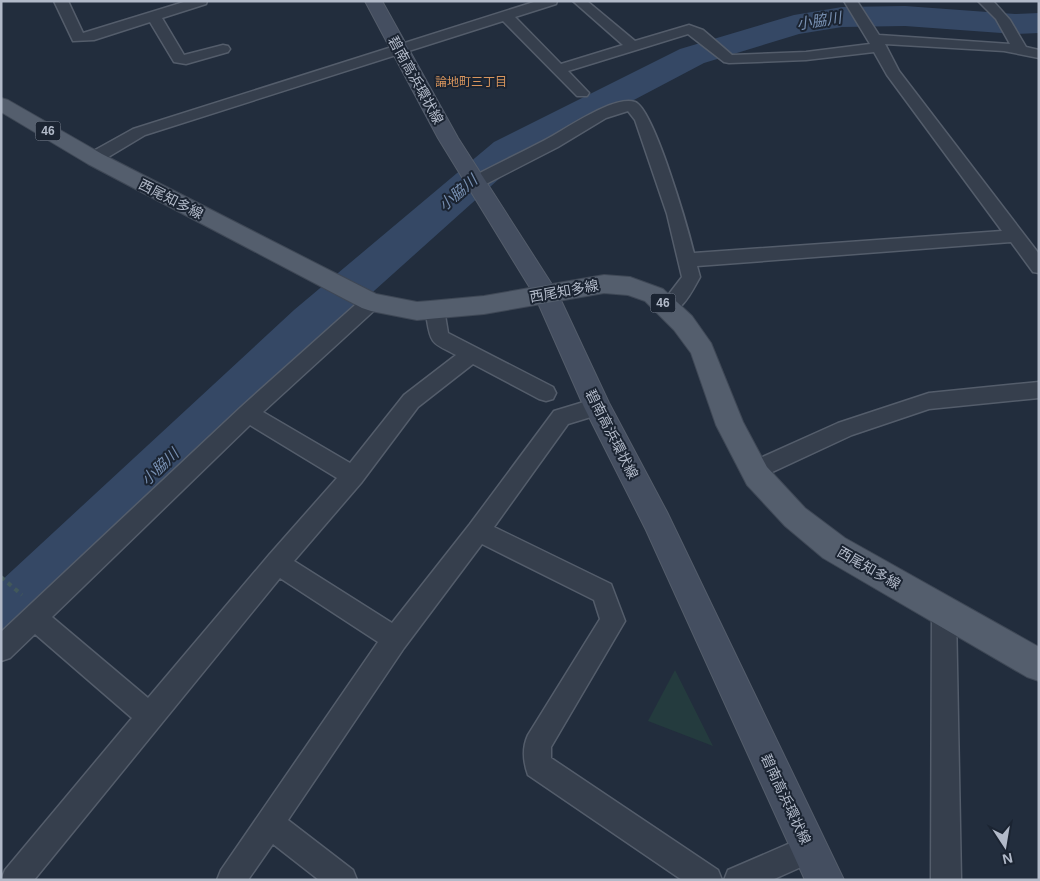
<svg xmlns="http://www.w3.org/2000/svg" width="1040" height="881" viewBox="0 0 1040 881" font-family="Arial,'Noto Sans JP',sans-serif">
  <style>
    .green { fill: #243b3e }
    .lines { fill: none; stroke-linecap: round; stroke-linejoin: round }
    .river { fill: #354865; fill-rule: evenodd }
    .minor-casing { stroke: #545d6b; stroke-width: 3 }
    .secondary-casing { stroke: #545d6b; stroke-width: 2 }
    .primary-casing { stroke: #3f4856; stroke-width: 2 }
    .path { stroke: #42585b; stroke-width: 4; stroke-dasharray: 4.5 4.5; stroke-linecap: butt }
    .minor { fill: #363f4d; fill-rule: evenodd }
    .secondary { fill: #444e60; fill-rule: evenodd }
    .primary { fill: #545e6d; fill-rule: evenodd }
    .labels { text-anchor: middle; stroke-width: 4; stroke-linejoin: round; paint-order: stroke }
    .far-neighbourhood-label { font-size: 12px; fill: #d8955d; stroke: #1b2432 }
    .shield { fill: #1b2432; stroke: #858d9c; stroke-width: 1 }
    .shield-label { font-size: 12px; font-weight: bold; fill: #b2bac9 }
    .street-label { font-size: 14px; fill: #b2bac9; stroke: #1b2432 }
    .water-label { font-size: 15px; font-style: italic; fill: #7890b2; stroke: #1b2432 }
  </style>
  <rect width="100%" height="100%" fill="#222d3d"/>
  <!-- green -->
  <path class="green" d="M675,670L713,746L648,721Z"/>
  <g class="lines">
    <!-- river -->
    <path class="river" d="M905,6L1015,14L1039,13V33L1015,34L905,26L842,27L799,34L704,63L520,160L326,334L21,640L1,648V581L294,310L494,142L680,49L794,15L842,7Z"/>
    <defs>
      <path id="minor" d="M54,1H68L83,33L187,1H207L206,4L162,18L184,55L223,45L228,46L230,49L228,52L186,64L174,62L150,22L94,40L73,41Z
        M537,1H557L556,4L515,17L561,64L623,45L573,1H587L635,41L689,25L703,30L732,55L806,52L870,44L844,1H857L879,35L1010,44L996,19L978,1H993L1010,20L1026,47L1039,50V58L1004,51L885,44L899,71L1039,254V273L1033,272L1011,242L697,266L700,277C692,291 680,318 661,312L659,307L682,277L667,214L635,120L628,111L606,118L558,147L482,186L476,187L470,186L468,182L470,178C495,165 520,153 545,140C565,130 613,95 635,102C654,109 688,229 694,253L1002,231L887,75L874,52L806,60L729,63L724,62L688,34L568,71L589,93L587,96H577L503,21L145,135L100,162L94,163L88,162L86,158L88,154L133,129Z
        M371,295L378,297L380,302L378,307L263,412L350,463L404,395L456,355C434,343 431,346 427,320C426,314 425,310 428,304L435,302L442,304L444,309L448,333L553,387L556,393L553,399L546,401L539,399L473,364L418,407L361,483L294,561L392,623L470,524L554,411L597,398L604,401L607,407L604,413L568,424L494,527L611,584L625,621L551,747V758L718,870L722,880H682L528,775C523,761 522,748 528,735L600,619L594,600L482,544L404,648L288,820L353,870L357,880H319L273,844L248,880H217L221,870L378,642L280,578L34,880H1L5,870L132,718L35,634L10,658L1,661V632L241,407L364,297ZM250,425L337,478L269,555L148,698L52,617Z
        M1039,382V398L929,409L852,435L755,480L747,478L744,471L747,464L838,423L929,393Z
        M944,600L953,604L956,612L961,880H931L932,612L935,604Z
        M809,835L819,839L823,849L819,859L772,880H724L728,870Z"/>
      <path id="secondary" d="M365,1H382L458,138L558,294L609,403L667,512L844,880H805L646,530L584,407L535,296L438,138Z"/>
      <path id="primary" d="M1,98L8,100L102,154L376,294L417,302L430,301L484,296L604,275L630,277L663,289L692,316L711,343L743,422L767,467L805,508L845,538L1039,647V681L1027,677L823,558L785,526L747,485L716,425L691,353L674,330L645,301L628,295L604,293L484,314L417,320L371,311L362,308L88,164L1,112Z"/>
    </defs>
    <!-- minor casing -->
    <use href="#minor" class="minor-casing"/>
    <!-- secondary casing -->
    <use href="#secondary" class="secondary-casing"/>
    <!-- primary casing -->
    <use href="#primary" class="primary-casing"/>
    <!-- path -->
    <path class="path" d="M1,577L22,595"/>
    <!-- minor -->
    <use href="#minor" class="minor"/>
    <!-- secondary -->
    <use href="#secondary" class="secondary"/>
    <!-- primary -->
    <use href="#primary" class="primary"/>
  </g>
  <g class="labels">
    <!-- far-neighbourhood labels -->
    <g class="far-neighbourhood-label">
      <text x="471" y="86">論地町三丁目</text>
    </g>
    <!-- shield labels -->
    <g class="shield">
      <rect x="35.5" y="121.5" width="25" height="19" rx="4"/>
      <rect x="650.5" y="293.5" width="25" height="19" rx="4"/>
    </g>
    <g class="shield-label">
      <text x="48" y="135">46</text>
      <text x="663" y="307">46</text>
    </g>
    <!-- street labels -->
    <g class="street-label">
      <text transform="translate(416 80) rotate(61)" y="5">碧南高浜環状線</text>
      <text transform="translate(171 199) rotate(27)" y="5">西尾知多線</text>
      <text transform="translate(564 291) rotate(-10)" y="5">西尾知多線</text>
      <text transform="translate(612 434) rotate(63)" y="5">碧南高浜環状線</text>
      <text transform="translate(869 568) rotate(30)" y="5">西尾知多線</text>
      <text transform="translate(786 799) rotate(65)" y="5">碧南高浜環状線</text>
    </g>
    <!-- water labels -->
    <g class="water-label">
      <text transform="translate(819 21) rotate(-9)" y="5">小脇川</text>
      <text transform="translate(458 193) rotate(-41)" y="5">小脇川</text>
      <text transform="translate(160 467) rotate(-44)" y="5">小脇川</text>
    </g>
  </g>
  <!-- border -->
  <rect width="1040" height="881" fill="none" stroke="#b2bac9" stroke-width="5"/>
  <!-- north arrow -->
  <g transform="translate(1005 846) rotate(168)" stroke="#1b2432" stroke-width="4" paint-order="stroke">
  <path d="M0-4L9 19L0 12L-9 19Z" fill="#b2bac9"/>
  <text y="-8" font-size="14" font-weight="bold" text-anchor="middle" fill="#b2bac9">N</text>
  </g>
</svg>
